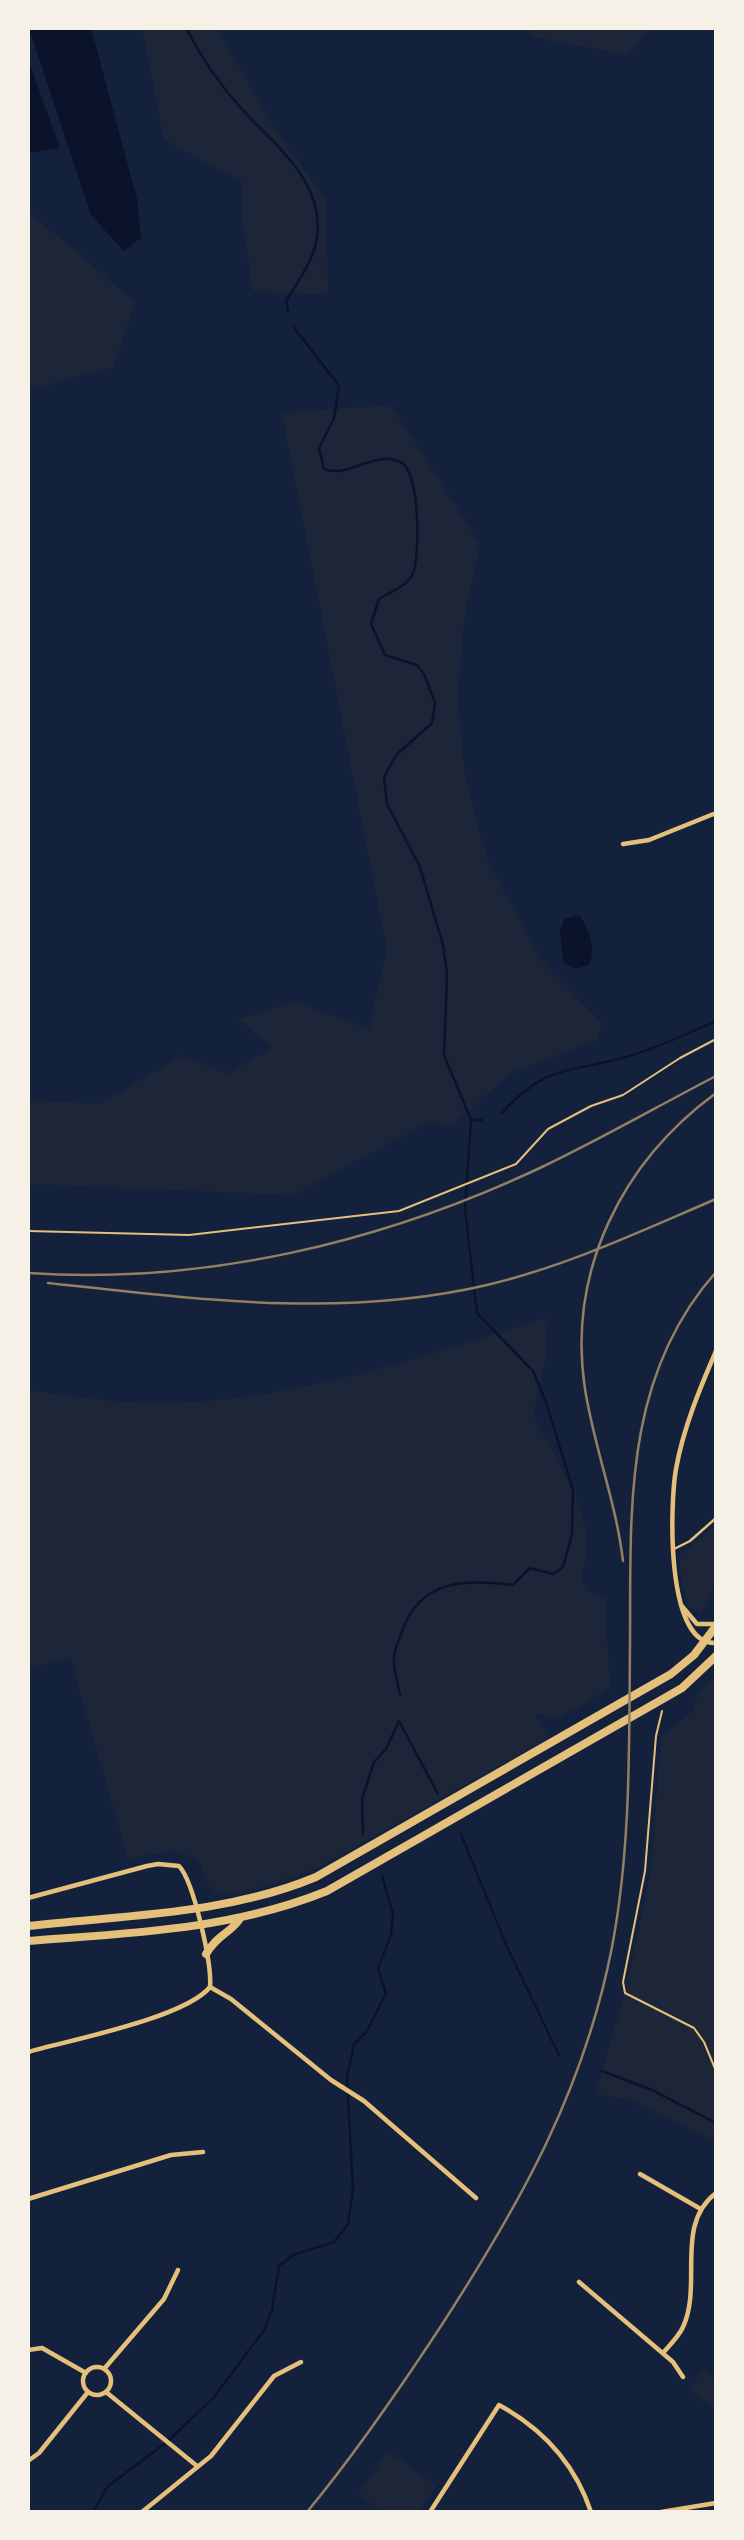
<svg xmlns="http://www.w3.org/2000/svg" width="744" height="2540" viewBox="0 0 744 2540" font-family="'PT Sans',sans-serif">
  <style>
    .green { fill: #1d2539 }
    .water { fill: #0b132b }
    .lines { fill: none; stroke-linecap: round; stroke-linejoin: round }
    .stream { stroke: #0b132b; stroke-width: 2.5 }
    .path { stroke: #e5c07b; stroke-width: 2 }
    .service { stroke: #e5c07b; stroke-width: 2.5 }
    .minor { stroke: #e5c07b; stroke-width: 4.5 }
    .trunk { stroke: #e5c07b; stroke-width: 8 }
    .rail { stroke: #918062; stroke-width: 2.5 }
  </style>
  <rect width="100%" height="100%" fill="#14213d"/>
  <!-- green -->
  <path class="green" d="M142,28H216L276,130L326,200L328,295L253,291L242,219L241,181L164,140Z
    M526,28H651L627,55L534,37Z
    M28,211L135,302L113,367L28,390Z
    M391,405L480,544L464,618L458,700L465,775L488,862L542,961L602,1023L598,1040L511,1073L452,1125L429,1122L293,1195L28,1184V1100L100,1104L183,1055L227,1074L273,1048L238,1019L295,1002L369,1029L387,950L282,413Z
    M548,1317L545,1360L533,1415C553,1453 590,1510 587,1554C586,1564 581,1571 581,1581L586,1590L605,1599L610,1688L560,1718L535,1714L549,1738L314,1870L255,1889L214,1896L198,1860L176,1851L128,1858L70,1658L28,1669V1390C77,1397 127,1405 176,1403C304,1398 428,1356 548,1317Z
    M716,1525V1582L701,1614L688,1607L680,1570V1555Z
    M716,1676V2142L630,2100L596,2094L627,1984L651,1870L661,1737L694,1710L698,1692Z
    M703,2369L716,2380V2410L690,2390Z
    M388,2451L436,2486L419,2512H383L358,2495Z"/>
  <!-- water -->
  <path class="water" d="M29,28H91L137,199L141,238L124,251L91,215Z
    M28,59L60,148L28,153Z
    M579,915C590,930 596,948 589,965L575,969L563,962L560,931L564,919Z"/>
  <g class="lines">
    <!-- stream -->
    <path class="stream" d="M186,28C201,57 219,84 241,108C275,146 325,181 317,238C313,262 298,281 286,301L288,311
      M293,326L339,386L334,418L319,448L324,469C349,479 376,448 402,463C420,474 420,555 413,573C408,586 390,592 379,599L371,624L385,655L417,665L424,674L435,703L432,723L396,755L384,777L387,804L420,867L443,945L447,974L444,1055L471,1120L465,1209L477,1313L533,1371L547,1405L573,1490L572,1534L563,1567L553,1574L530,1568L513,1585C466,1579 419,1579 402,1632C399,1640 394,1650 394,1658C393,1669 398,1684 400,1695
      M502,1113C545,1064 569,1073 626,1057C657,1048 687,1034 716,1021
      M471,1120H482
      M400,1723L438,1794
      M363,1834L362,1799L374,1762L386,1749L399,1721
      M461,1834L507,1947L559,2055
      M602,2071L652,2090L716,2123
      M93,2512L107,2487L167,2442L214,2397L264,2330L272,2310L279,2266L293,2255L334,2242L348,2224L353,2190L347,2078L354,2044L367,2031L386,1994L378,1968L391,1935L393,1914L382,1876"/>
    <!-- path -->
    <path class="path" d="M28,1231L189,1235L399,1211L516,1164L548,1129L591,1106L623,1095L680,1058L716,1039
      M662,1711L656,1736L645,1871L623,1982L625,1993L694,2028L704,2042L716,2071"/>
    <!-- service -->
    <path class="service" d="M674,1549L690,1541L716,1518"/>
    <!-- minor -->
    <path class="minor" d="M623,844L649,840L716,813
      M716,1351C700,1388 683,1429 676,1469C670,1503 665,1646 716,1643
      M681,1605L697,1624H716
      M28,1898L147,1866L158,1864L179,1866C194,1882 212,1964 210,1987
      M210,1987L231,1999L331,2080L364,2101L476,2198
      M28,2052C70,2040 185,2018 210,1987
      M640,2174L699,2208
      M28,2199L171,2155L203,2152
      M579,2282L673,2362L683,2377
      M28,2350L42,2348L86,2373
      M663,2353C670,2345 679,2336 683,2327C703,2284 674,2225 716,2193
      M83 2381a14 14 0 1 1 28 0a14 14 0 1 1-28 0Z
      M104,2369L164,2299L178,2270
      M106,2392L197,2466
      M28,2461L39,2453L88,2392
      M142,2512L211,2456L274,2376L301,2362
      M430,2512L499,2405C543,2429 575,2464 591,2512
      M661,2512L716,2503"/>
    <!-- trunk -->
    <path class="trunk" d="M28,1926C125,1915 225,1915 316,1877L671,1674L694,1655L716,1626
      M28,1941C130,1933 231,1930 327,1891L682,1688L716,1656
      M206,1954C218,1934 229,1934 239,1920"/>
    <!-- rail -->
    <path class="rail" d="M28,1273C205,1285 383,1242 542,1167C601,1139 658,1106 716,1076
      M48,1283C195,1299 342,1319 487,1285C567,1266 641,1231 716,1199
      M623,1561C616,1502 594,1447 585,1389C567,1271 622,1162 716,1093
      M307,2512C356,2453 399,2390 441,2326C520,2204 584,2091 612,1947C631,1848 629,1744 630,1644C631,1512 622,1378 716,1272"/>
  </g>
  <!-- border -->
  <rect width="744" height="2540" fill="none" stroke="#f6f1e7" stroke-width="60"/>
</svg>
